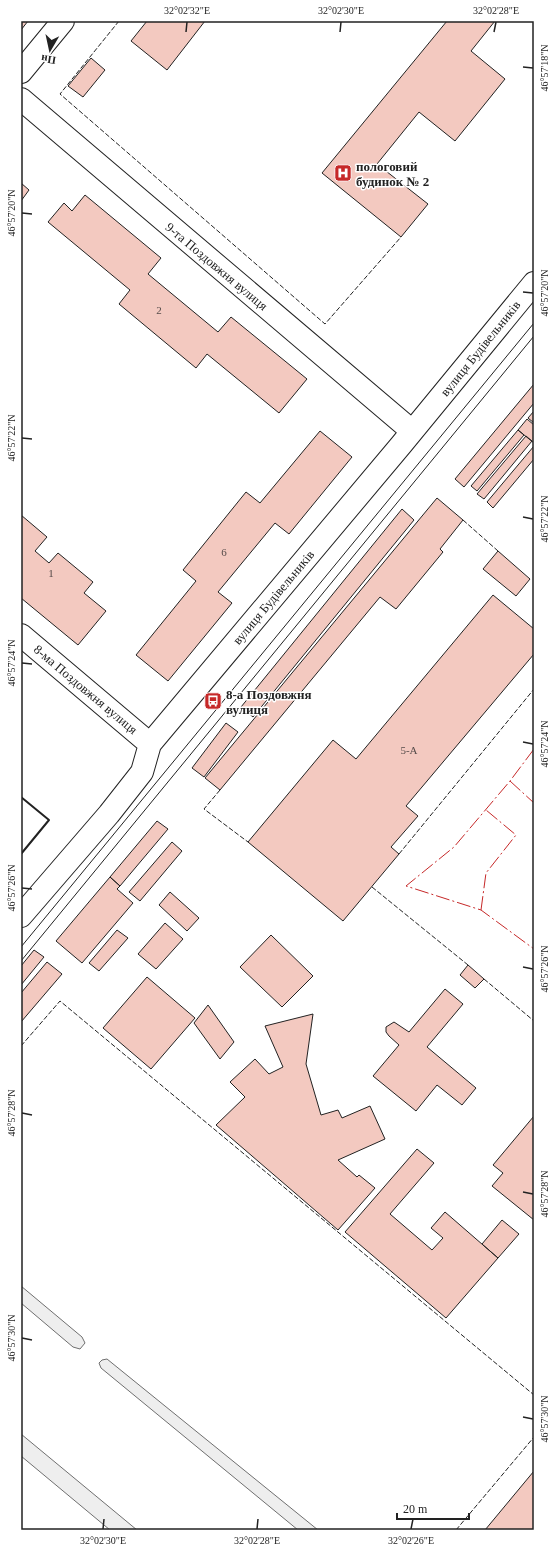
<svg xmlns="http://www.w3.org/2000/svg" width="555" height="1551" viewBox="0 0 555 1551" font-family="Georgia,serif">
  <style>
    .green { fill: #eee; stroke: #6f6f6f }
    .building { fill: #f3c9c0; stroke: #222 }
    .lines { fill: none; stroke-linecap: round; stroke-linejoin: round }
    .minor-casing { stroke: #222; stroke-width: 24 }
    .minor { stroke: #fff; stroke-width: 22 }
    .tram { stroke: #222; stroke-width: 1 }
    .fence { stroke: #222; stroke-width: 1; stroke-dasharray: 5 2; stroke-linecap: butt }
    .wall { stroke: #222; stroke-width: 2 }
    .power { stroke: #c62828; stroke-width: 1; stroke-dasharray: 14 3 2 3; stroke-linecap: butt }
    .ticks { fill: none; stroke: #222; stroke-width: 1.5 }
    .labels { text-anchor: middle; stroke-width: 3; stroke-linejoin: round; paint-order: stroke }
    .number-label { font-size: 11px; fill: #564c4a }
    .poi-label { font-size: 13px; font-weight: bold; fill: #222; stroke: #fff; text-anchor: start }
    .street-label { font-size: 13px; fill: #222; stroke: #fff }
    .neatline { fill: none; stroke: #222; stroke-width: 1.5 }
    .ticks-label { font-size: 10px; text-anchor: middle; fill: #222 }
  </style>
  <rect width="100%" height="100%" fill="#fff"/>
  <!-- green -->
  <path class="green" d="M21,1286L82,1337L85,1343L80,1349L73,1347L21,1303Z
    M107,1359L318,1530H298L101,1368L99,1363L102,1360Z
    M21,1434L137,1530H110L21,1456Z"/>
  <!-- building -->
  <path class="building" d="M21,21H28L21,30Z
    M147,21H205L167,70L131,41Z
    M447,21H495L471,51L505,79L455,141L419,112L377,164L428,204L401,237L322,173Z
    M91,58L105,70L83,97L68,86Z
    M21,183L29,190L21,201Z
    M85,195L161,258L148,274L218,332L231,317L307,379L279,413L207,354L196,368L119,304L130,290L48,222L64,203L72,211Z
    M534,384V403L464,487L455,479Z
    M534,411V423L528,418Z
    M527,419L534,425V443L518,430Z
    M518,430L524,435L477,491L471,486Z
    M320,431L352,457L289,534L275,523L218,592L232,603L168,681L136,655L196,581L183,570L246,492L260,503Z
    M526,436L532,441L484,499L477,494Z
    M534,446V459L493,508L487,502Z
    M437,498L463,520L440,549L443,552L396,609L380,597L220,790L205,778Z
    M402,509L414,520L253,717L241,707Z
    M21,515L47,537L35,551L49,563L58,553L93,582L84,593L106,611L78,645L21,598Z
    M498,551L530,579L516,596L483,569Z
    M493,595L534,629V654L406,806L418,816L391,847L399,854L343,921L248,842L333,740L356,759Z
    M226,723L238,732L204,777L192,768Z
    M157,821L168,829L120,886L110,877Z
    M172,842L182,851L140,901L129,892Z
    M110,877L120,886L117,889L133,903L82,963L56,941Z
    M170,892L199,918L187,931L159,905Z
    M165,923L183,939L156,969L138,954Z
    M117,930L128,938L99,971L89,963Z
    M271,935L313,976L282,1007L240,967Z
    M34,950L44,957L21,985V966Z
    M47,962L62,974L21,1022V993Z
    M468,965L484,979L475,988L460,975Z
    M147,977L195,1018L151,1069L103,1028Z
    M445,989L463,1004L427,1047L476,1088L462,1105L437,1085L416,1111L373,1076L399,1045L389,1036L386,1032V1027L394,1022L409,1032Z
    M208,1005L234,1042L220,1059L194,1023Z
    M313,1014L306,1064L321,1115L338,1110L342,1118L370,1106L385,1139L338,1160L357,1177L359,1175L375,1188L338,1230L216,1125L245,1097L230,1082L255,1059L269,1074L283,1067L265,1026Z
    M534,1116V1220L492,1186L503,1173L493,1165Z
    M417,1149L434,1163L390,1214L432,1250L443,1238L431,1228L445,1212L498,1258L446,1318L345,1232Z
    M502,1220L519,1234L498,1258L482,1244Z
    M534,1471V1530H485Z"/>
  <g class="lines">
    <defs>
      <path id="minor" d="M21,72L63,21
        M21,99L412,431
        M21,635L150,744
        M21,916L109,814L142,772L150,744L401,445L534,283"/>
    </defs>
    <!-- minor casing -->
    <use href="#minor" class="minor-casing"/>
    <!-- minor -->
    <use href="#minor" class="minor"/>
    <!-- tram -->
    <path class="tram" d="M21,947L534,323
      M21,961L534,336"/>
    <!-- fence -->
    <path class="fence" d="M119,21L60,94L325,324L401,237
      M463,520L498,551
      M220,790L204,809L248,842
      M399,854L534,689
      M372,887L468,965
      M484,979L534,1021
      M21,1046L60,1001L534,1395
      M456,1530L534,1437"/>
    <!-- wall -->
    <path class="wall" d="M21,797L49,820L21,854"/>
    <!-- power -->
    <path class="power" d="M534,749L510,781L454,847L406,886L481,910L534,949
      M510,781L534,803
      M481,910L486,873L516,835L486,810"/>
  </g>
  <!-- ticks -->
  <path class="ticks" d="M186,32L187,22M340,32L341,22M494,32L496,22M523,67L533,68M22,213L32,214M523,292L533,293M22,438L32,439M523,517L533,519M22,663L32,664M523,742L533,744M22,888L32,889M523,967L533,969M22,1113L32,1115M523,1192L533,1194M22,1338L32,1340M523,1417L533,1419M103,1529L104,1519M257,1529L258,1519M411,1529L413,1519"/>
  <!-- icons -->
  <defs>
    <symbol id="hospital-square" viewBox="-11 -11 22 22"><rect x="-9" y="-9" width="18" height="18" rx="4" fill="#c62828" stroke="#fff"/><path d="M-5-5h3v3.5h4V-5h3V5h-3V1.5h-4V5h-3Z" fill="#fff"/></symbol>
    <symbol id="bus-square" viewBox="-11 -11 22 22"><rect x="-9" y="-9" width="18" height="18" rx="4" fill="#c62828" stroke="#fff"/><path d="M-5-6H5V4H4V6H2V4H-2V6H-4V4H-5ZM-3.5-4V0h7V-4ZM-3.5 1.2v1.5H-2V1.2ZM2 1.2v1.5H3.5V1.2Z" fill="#fff"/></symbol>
  </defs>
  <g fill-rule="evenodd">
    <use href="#hospital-square" x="333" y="163" width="20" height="20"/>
    <use href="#bus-square" x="203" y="691" width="20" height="20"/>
  </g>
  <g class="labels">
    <!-- number labels -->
    <g class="number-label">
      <text x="159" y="314">2</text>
      <text x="224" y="556">6</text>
      <text x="51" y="577">1</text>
      <text x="409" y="754">5-А</text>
    </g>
    <!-- poi labels -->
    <g class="poi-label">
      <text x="356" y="171">пологовий<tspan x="356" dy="15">будинок № 2</tspan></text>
      <text x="226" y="699">8-а Поздовжня<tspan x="226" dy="15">вулиця</tspan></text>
    </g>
    <!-- street labels -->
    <g class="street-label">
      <text transform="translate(217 266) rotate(40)" y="5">9-та Поздовжня вулиця</text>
      <text transform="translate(480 348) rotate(-51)" y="5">вулиця Будівельників</text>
      <text transform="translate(273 597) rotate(-50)" y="5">вулиця Будівельників</text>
      <text transform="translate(86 689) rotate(40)" y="5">8-ма Поздовжня вулиця</text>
    </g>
  </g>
  <!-- border -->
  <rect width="555" height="1551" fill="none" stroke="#ffffff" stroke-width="44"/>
  <!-- north arrow -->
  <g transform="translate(50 50) rotate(189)" stroke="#ffffff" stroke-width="3" paint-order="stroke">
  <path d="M0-3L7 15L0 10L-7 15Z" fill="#222222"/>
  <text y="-6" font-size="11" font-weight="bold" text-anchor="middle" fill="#222222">Пн</text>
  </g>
  <!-- scale -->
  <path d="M397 1513v6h72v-6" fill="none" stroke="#222222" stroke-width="2"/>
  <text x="403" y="1513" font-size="12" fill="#222222" stroke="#ffffff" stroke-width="3" paint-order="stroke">20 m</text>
  <rect x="22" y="22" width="511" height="1507" class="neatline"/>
  <g class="ticks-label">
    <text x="187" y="14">32°02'32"E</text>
    <text x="341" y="14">32°02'30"E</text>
    <text x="496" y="14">32°02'28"E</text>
    <text transform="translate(544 68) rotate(-90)" y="4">46°57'18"N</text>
    <text transform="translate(11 213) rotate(-90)" y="4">46°57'20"N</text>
    <text transform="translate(544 293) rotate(-90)" y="4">46°57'20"N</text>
    <text transform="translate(11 438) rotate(-90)" y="4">46°57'22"N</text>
    <text transform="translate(544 519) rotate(-90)" y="4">46°57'22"N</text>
    <text transform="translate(11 663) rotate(-90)" y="4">46°57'24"N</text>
    <text transform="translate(544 744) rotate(-90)" y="4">46°57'24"N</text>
    <text transform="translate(11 888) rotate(-90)" y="4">46°57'26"N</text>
    <text transform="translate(544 969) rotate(-90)" y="4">46°57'26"N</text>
    <text transform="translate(11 1113) rotate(-90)" y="4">46°57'28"N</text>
    <text transform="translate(544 1194) rotate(-90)" y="4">46°57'28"N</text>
    <text transform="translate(11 1338) rotate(-90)" y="4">46°57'30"N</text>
    <text transform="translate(544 1419) rotate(-90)" y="4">46°57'30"N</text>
    <text x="103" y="1544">32°02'30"E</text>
    <text x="257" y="1544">32°02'28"E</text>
    <text x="411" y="1544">32°02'26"E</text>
  </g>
</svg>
